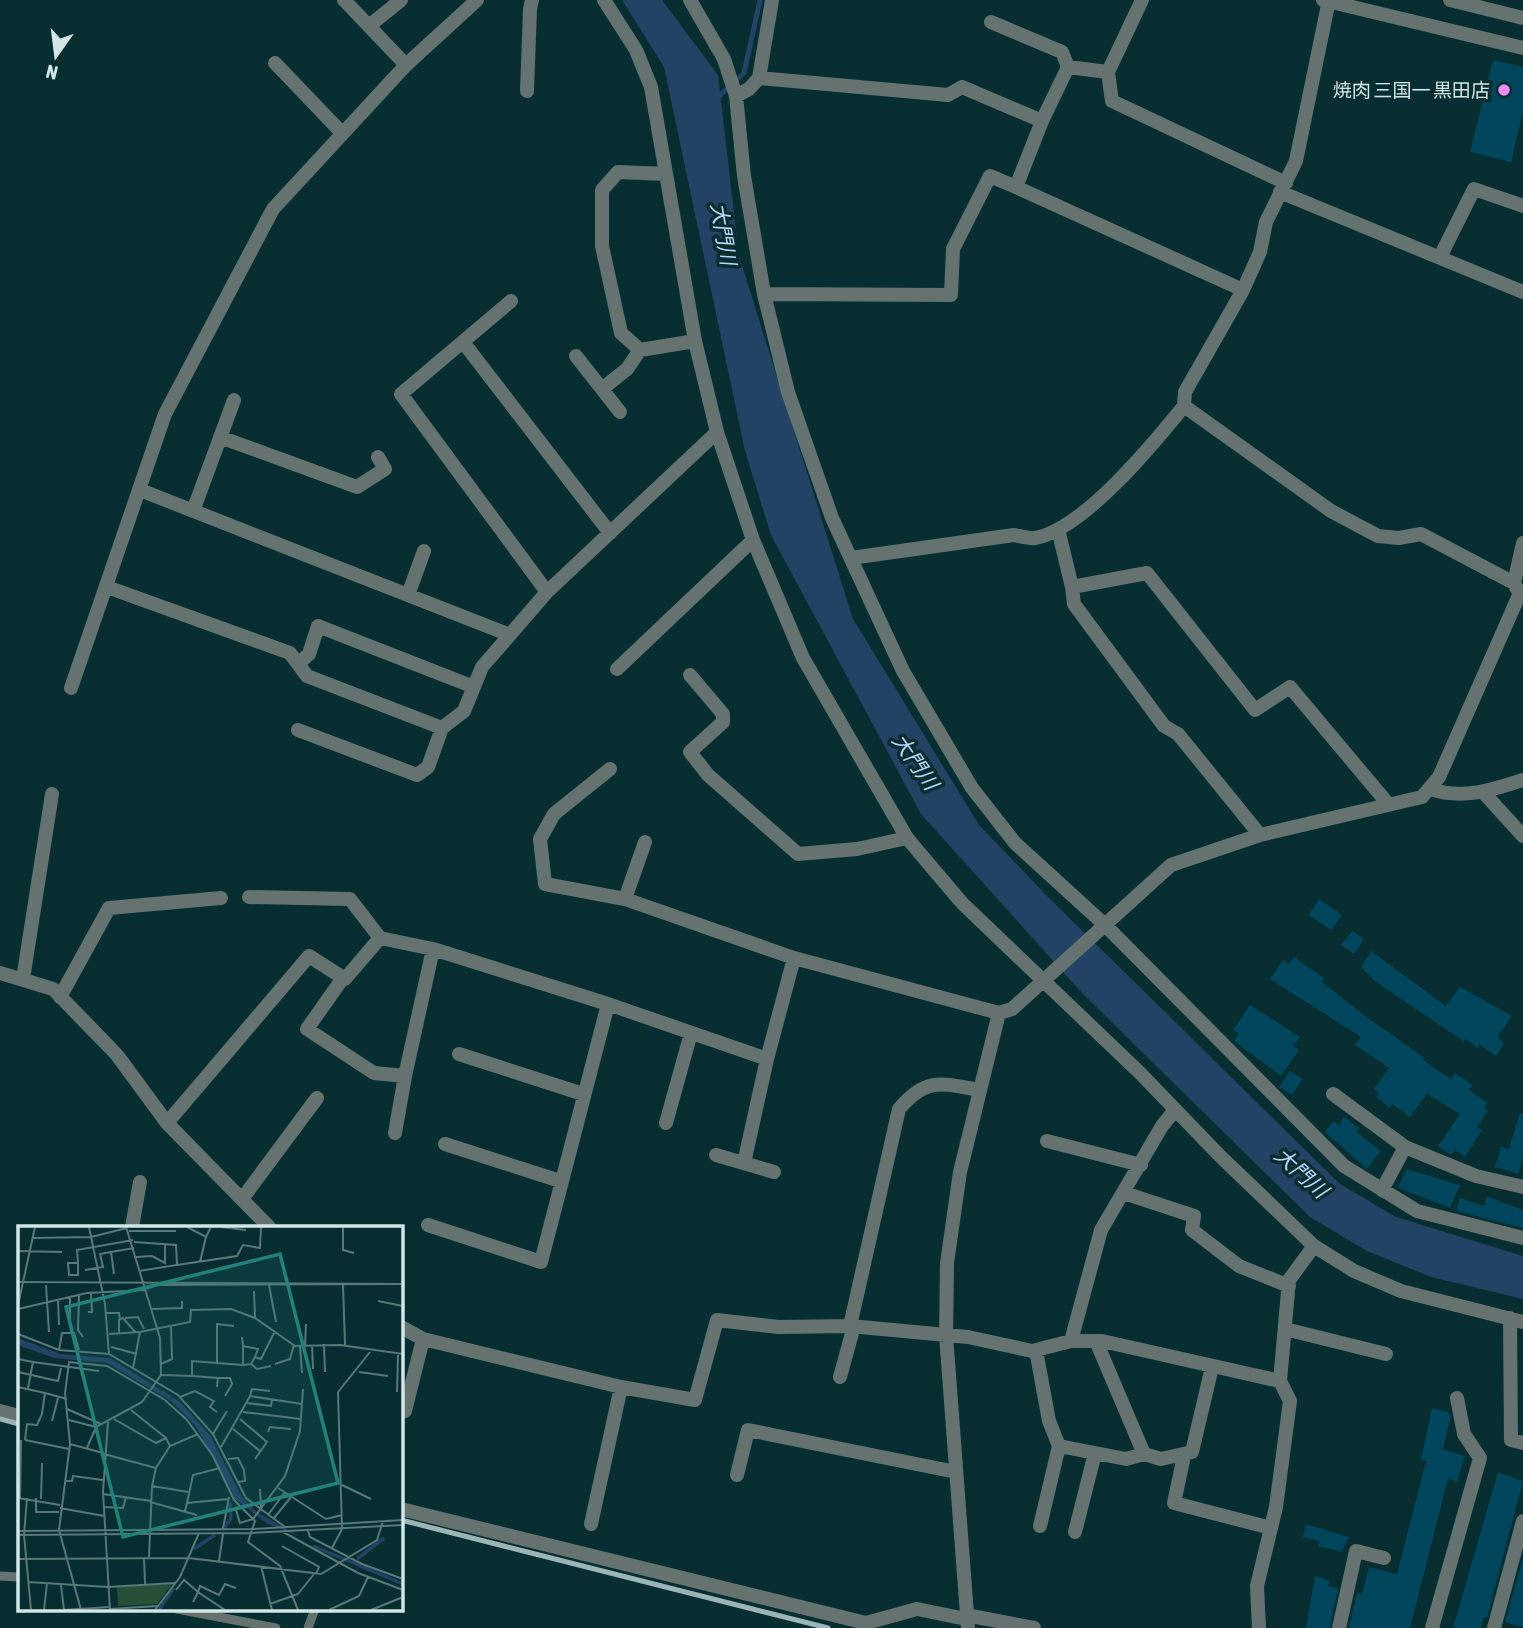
<svg xmlns="http://www.w3.org/2000/svg" width="1523" height="1628" viewBox="0 0 1523 1628" font-family="'Asap Condensed','Noto Sans JP',sans-serif">
  <style>
    .water { fill: #224364 }
    .lines { fill: none; stroke-linecap: round; stroke-linejoin: round }
    .stream { stroke: #224364; stroke-width: 5 }
    .building { fill: #00455b }
    .service { stroke: #64736f; stroke-width: 9 }
    .minor { stroke: #64736f; stroke-width: 14 }
    .tertiary { stroke: #64736f; stroke-width: 14 }
    .rail { stroke: #9bb5b7; stroke-width: 5 }
    .poi-dot { fill: #ec8cfb; stroke: #062e31; stroke-width: 2.5 }
    .labels { text-anchor: middle; stroke-width: 7; stroke-linejoin: round; paint-order: stroke }
    .poi-label { font-size: 19px; fill: #d2e6e8; stroke: #062e31; text-anchor: end }
    .water-label { font-size: 21px; font-style: italic; fill: #b8d9fc; stroke: #062e31 }
    .inset-river { fill: none; stroke: #224364; stroke-width: 3.5 }
    .inset-road { fill: none; stroke: #58787a; stroke-width: 2 }
    .view { fill: #22817a; fill-opacity: 0.15; stroke: #22817a; stroke-width: 3.5 }
    .inset-edge { fill: none; stroke: #d2e6e8; stroke-width: 3.5 }
  </style>
  <rect width="100%" height="100%" fill="#062e31"/>
  <!-- water -->
  <path class="water" d="M622,0H662L718,75L739,256L853,619L979,825L1049,898L1340,1184L1396,1217L1523,1256V1299L1431,1277L1367,1251L1310,1217L1082,993L921,814L771,535L745,451L664,67Z"/>
  <g class="lines">
    <!-- stream -->
    <path class="stream" d="M716,99L744,73L760,0"/>
  </g>
  <!-- building -->
  <path class="building" d="M1493,60L1523,67V112L1511,162L1470,152Z
    M1319,899L1342,915L1331,930L1309,915Z
    M1352,931L1364,939L1354,954L1341,945Z
    M1371,951L1446,1006L1460,987L1512,1016L1498,1036L1504,1044L1496,1056L1480,1045L1478,1048L1465,1039L1463,1041L1376,982L1361,967Z
    M1294,957L1324,978L1322,982L1368,1018L1425,1058L1423,1060L1451,1079L1455,1073L1473,1085L1469,1090L1488,1103L1484,1108L1488,1111L1477,1127L1482,1130L1465,1157L1455,1150L1451,1155L1438,1146L1460,1114L1427,1094L1410,1117L1392,1104L1390,1108L1376,1097L1379,1093L1374,1089L1389,1068L1355,1045L1361,1037L1270,979L1283,960L1289,964Z
    M1250,1005L1300,1037L1293,1046L1299,1050L1281,1076L1234,1041L1239,1033L1233,1030Z
    M1290,1071L1303,1079L1292,1095L1279,1087Z
    M1520,1113L1523,1114V1158L1518,1174L1495,1167L1501,1147L1509,1149Z
    M1344,1117L1359,1128L1356,1132L1381,1151L1367,1169L1325,1132L1333,1121L1339,1125Z
    M1406,1169L1460,1185L1450,1208L1398,1188Z
    M1487,1196L1523,1210V1228L1456,1211L1460,1198L1484,1206Z
    M1432,1408L1449,1412L1451,1416L1443,1449L1465,1456L1457,1481L1448,1479L1410,1628H1349L1357,1593L1362,1594L1369,1567L1397,1574L1426,1461L1421,1460Z
    M1498,1472L1523,1481L1487,1618L1484,1617L1481,1628H1453Z
    M1306,1524L1349,1537L1342,1552L1318,1546L1319,1541L1303,1537Z
    M1523,1558V1627L1505,1622Z
    M1315,1576L1329,1580L1328,1586L1338,1588L1330,1628H1306Z"/>
  <g class="lines">
    <!-- service -->
    <path class="service" d="M0,1576L19,1577
      M177,1609L276,1628
      M308,1628L315,1609"/>
    <!-- minor -->
    <path class="minor" d="M344,0L406,65
      M604,0L636,50L651,87L695,341L717,432L753,540L803,658L907,838L962,903L1140,1073L1220,1156L1314,1246L1354,1271L1401,1291L1523,1322
      M690,0L724,59L736,96L744,176L764,294L788,392L832,518L903,671L972,788L1015,843L1105,925L1344,1166L1417,1211L1523,1238
      M1142,0L1108,72L1112,101L1286,183
      M369,26L401,0
      M275,63L342,133
      M1068,67L1108,72
      M759,78L948,95L962,87L1042,121L1068,67L1062,52L991,22
      M527,91L530,9L532,0
      M736,96L749,89L759,78L772,0
      M666,174L618,172L602,190V246L621,333L640,350L695,341
      M1016,187L1243,290L1185,392L1184,406L1331,511L1378,536L1399,538L1421,534L1514,583
      M1280,192L1523,292
      M1440,257L1474,189L1523,206
      M1243,290L1260,252L1266,222L1296,161L1329,0
      M764,294L951,295L953,249L990,176L1016,187L1042,121
      M511,301L401,394L547,592
      M463,342L610,533
      M576,356L620,412
      M602,389L627,369L640,350
      M220,437L357,487L385,469L378,457
      M140,490L510,635
      M193,511L234,400
      M1058,529L1072,587L1147,573L1255,710L1290,687L1389,805
      M851,558L1014,535C1020,536 1029,539 1035,538C1083,530 1154,443 1184,406
      M107,587L290,653L307,676L442,728L464,711L482,667L547,592L717,432
      M1072,587L1074,604L1164,726L1178,734L1260,835
      M1517,589L1514,583L1523,543
      M408,595L424,551
      M298,664L309,654L318,626L474,687
      M617,669L753,540
      M690,675L723,714V722L690,752L708,775L798,854L857,849L907,838
      M71,688L165,414L273,209L406,65L477,0
      M298,730L417,775L428,767L442,728
      M610,769L554,814L540,839L545,884L625,899
      M1431,789C1461,800 1493,790 1523,780
      M1483,792L1523,836
      M645,842L625,899L794,958
      M380,938L433,949L405,1076
      M0,973L53,989L117,1055L167,1123L269,1227
      M343,978L307,1029L374,1073L405,1076L395,1133
      M23,979L52,794
      M60,997L109,908L221,898
      M608,1004L767,1059L794,958L999,1013
      M459,1054L583,1094
      M1333,1094L1405,1147L1382,1190
      M1175,1110L1162,1126L1101,1230L1071,1341H1102L1280,1381
      M167,1123L309,956L345,979L380,938L350,899L249,897
      M666,1123L691,1033
      M1047,1141L1141,1165
      M445,1144L560,1181
      M1405,1147L1476,1176L1523,1187
      M716,1155L774,1172
      M744,1163L767,1059
      M1124,1193L1194,1216L1192,1230L1239,1266L1289,1286
      M242,1199L317,1098
      M428,1225L541,1262L608,1004L433,949
      M132,1227L140,1182
      M1510,1318L1511,1440L1523,1443
      M850,1326L899,1109C926,1077 941,1083 979,1090
      M401,1327L423,1339L621,1387L695,1400L717,1320L778,1327L850,1326L968,1337L1032,1351L1071,1341
      M1285,1329L1386,1354
      M1096,1341L1144,1454L1161,1459L1192,1452L1212,1367
      M1036,1350L1049,1421L1059,1446L1126,1459L1144,1454
      M840,1377L854,1326
      M0,1411L19,1416
      M405,1411L423,1339
      M1184,1456L1174,1503L1271,1528
      M737,1475L748,1430L956,1472
      M401,1509L866,1623L917,1609L966,1619
      M591,1524L621,1387
      M1040,1526L1059,1446
      M1075,1532L1095,1453
      M966,1615L1034,1628
      M968,1628L946,1335L947,1263L960,1172L999,1013L1012,1009L1171,865L1260,835L1422,797L1439,777L1520,593
      M1259,1628L1257,1586L1276,1507L1290,1401L1280,1381L1289,1280L1314,1246
      M1339,1628L1356,1551L1384,1558
      M1432,1628L1480,1458L1464,1434L1457,1398
      M1494,1628L1523,1521"/>
    <!-- tertiary -->
    <path class="tertiary" d="M1323,0L1523,48
      M1450,0L1523,18"/>
    <!-- rail -->
    <path class="rail" d="M0,1419L19,1424
      M401,1520L828,1628"/>
  </g>
  <!-- markers -->
  <circle class="poi-dot" cx="1504" cy="90" r="7"/>
  <g class="labels">
    <!-- poi labels -->
    <g class="poi-label">
      <text x="1490" y="97">焼肉 三国一 黒田店</text>
    </g>
    <!-- water labels -->
    <g class="water-label">
      <text transform="translate(723 234) rotate(80)" y="7">大門川</text>
      <text transform="translate(915 762) rotate(55)" y="7">大門川</text>
      <text transform="translate(1301 1173) rotate(42)" y="7">大門川</text>
    </g>
  </g>
  <!-- overview -->
  <g transform="translate(18 1226)">
    <rect width="385" height="385" fill="#062e31"/>
    <path d="M154,358L139,378L100,380L99,361Z" fill="#255037"/>
    <path d="M0,112L43,128L92,132L161,175L192,209L224,271L239,286L281,310L248,297L216,272L178,200L153,175L89,137L36,132L0,119Z" fill="#224364"/>
    <path class="inset-river" d="M207,301L213,292L212,277M295,320L385,358M176,323L197,309M339,333L366,312M141,384L156,362"/>
    <path class="inset-road" d="M71,1L87,78L91,128M169,1L188,11L193,1M203,1L228,4M325,1V24L336,27M111,5H158M14,12L73,11L109,2M116,16L158,19L159,39L121,45M0,25L44,26M118,31L134,30L147,37V18M182,36L188,11M60,37H50L51,49H60V37L59,24L115,14M159,39L219,30L225,19L242,22L243,1M67,44L85,41L82,28L93,26M96,48L93,26L116,22M0,56L385,58M325,58L327,119M28,59L31,106M251,59L258,96M127,63L140,59L385,58M236,65L237,92M61,69L60,104L65,111M40,73L41,99M360,75L385,80M0,79L17,1M0,83L69,67L127,64M133,83L164,82V75M70,86H74L73,67M87,87H101L102,94M107,92L120,91L126,103M52,100V70M216,100L199,98V137L225,139M122,106L172,96L173,84L213,83L237,92L277,120L322,119L385,128M101,107V94L105,92L118,107M0,108L41,124L91,128L160,169L195,208L228,272L267,301M91,108L122,106L115,142M224,111L225,120L240,123L237,131M306,118L307,146M294,119L295,143M225,120V139L233,138M282,120L284,147M287,120L288,98M93,121L119,128M41,124L44,107H56L61,124M0,133L15,136L10,162M15,136L81,145M143,138L154,133L153,100M257,138L272,133L276,119M253,140L239,143L233,138L237,131L243,133L257,105M0,146L40,155L43,142M341,146L370,150M143,149L174,150V135L199,137M174,150L200,152L199,161M200,152H212L214,158L207,170M0,161L27,167M379,166L380,129M232,170L234,163L252,165M162,171L177,165L196,175L192,181L199,186M229,177L253,180L254,174M49,183L83,198M113,184L148,212M225,186L283,193M96,193L138,217L148,212L152,220M222,193L249,216L237,233M51,194L78,201M34,195L40,172M90,196L85,266L92,384M215,203L242,225M250,206L252,201L273,203M195,208L209,185M7,214L9,198L19,199L24,188L27,167L49,173M7,214L51,223M52,218L85,227M203,221L232,170L284,178M69,222L78,201L124,176L143,149L142,112L108,1M86,228L138,242L134,260L170,266M210,233L220,232L226,244L227,255L220,256M138,242L152,220L180,208M47,255H54L55,250L85,254M324,259L353,273M260,262L308,293L324,289M242,263L243,284M85,268L133,275M0,272L42,279M2,272L3,214M9,272L6,309L13,384M18,272V286H41M23,273L24,237M132,276L179,289M169,277L175,249L202,242M86,281L105,282L108,271M42,282L86,290M218,284L222,297L235,293L267,250L282,205L285,163M167,285L169,277L210,273M250,289L267,266M256,292L273,271M205,303L211,271M0,305L236,303L385,294M290,305L292,311L344,338L385,353M265,306L340,347L385,364M0,309L232,307L385,299M264,320L301,341L298,348M314,322L324,303L320,166L352,126M131,331L134,260M126,332L127,358M0,333L171,332L303,348L359,314L365,295M201,335L205,308M243,340L254,384M10,356L90,361L157,357M43,359L46,384M158,364L166,354L180,366L175,376M252,378L280,368L296,348M92,383L139,380M26,384L29,357M45,384L92,381M63,384L41,304L52,218L47,167L51,136L89,140L147,174L169,194L195,230L216,274L237,295L230,316L262,340L280,384M137,384L162,351L181,307M207,384L180,366L182,360L201,369L207,358L218,362M311,384L341,370L350,351M353,384L385,371"/>
    <path class="view" d="M262,28L320,257L105,311L48,81Z"/>
    <rect width="385" height="385" class="inset-edge"/>
  </g>
  <!-- north arrow -->
  <g transform="translate(56 56) rotate(194)" stroke="#062e31" stroke-width="5" paint-order="stroke">
  <path d="M0-5L12 26L0 18L-12 26Z" fill="#d2e6e8"/>
  <text y="-10" font-size="19" font-weight="bold" text-anchor="middle" fill="#d2e6e8">N</text>
  </g>
</svg>
